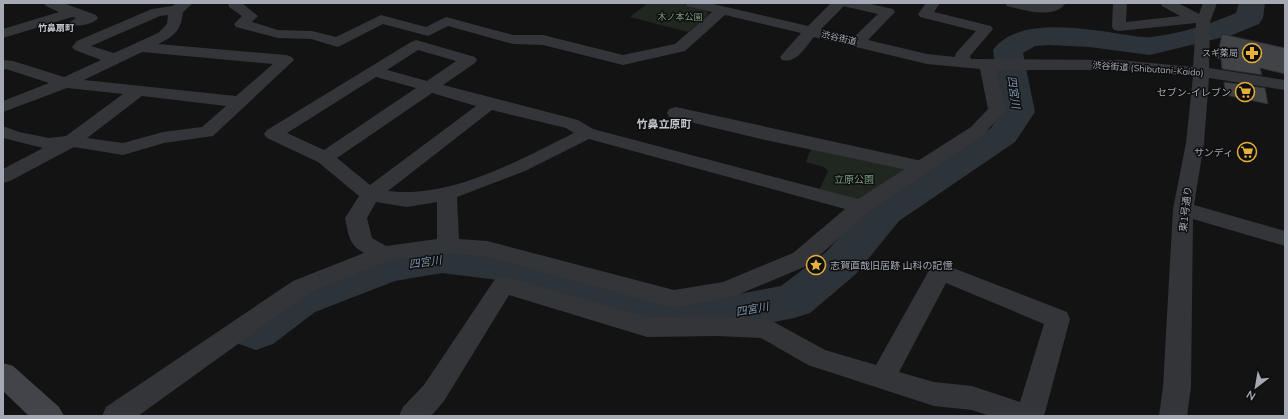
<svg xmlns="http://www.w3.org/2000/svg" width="1288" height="419" viewBox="0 0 1288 419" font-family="Mulish,'Noto Sans JP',sans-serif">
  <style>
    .green { fill: #1f2720 }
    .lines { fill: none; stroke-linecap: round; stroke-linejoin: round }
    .river { fill: #2c3339; fill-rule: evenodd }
    .building { fill: #424347; stroke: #2d2d30 }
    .minor { fill: #343539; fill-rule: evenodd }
    .tertiary { fill: #343539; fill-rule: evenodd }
    .secondary { fill: #424449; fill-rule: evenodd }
    .labels { text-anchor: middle; stroke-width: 3; stroke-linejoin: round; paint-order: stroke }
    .far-park-label { font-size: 9px; fill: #7d9e80; stroke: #0e0e0f }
    .far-neighbourhood-label { font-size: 9px; font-weight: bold; fill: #c6c8d0; stroke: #0e0e0f }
    .far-street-label { font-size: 9px; fill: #a5a9b4; stroke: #0e0e0f }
    .far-poi-label { font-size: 9px; fill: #a5a9b4; stroke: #0e0e0f; text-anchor: end }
    .poi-label { font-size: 10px; fill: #a5a9b4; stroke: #0e0e0f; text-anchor: end }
    .park-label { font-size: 10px; fill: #7d9e80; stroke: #0e0e0f }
    .street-label { font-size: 10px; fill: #a5a9b4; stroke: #0e0e0f }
    .water-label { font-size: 11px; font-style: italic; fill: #7d96ae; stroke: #0e0e0f }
    .neighbourhood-label { font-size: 11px; font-weight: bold; fill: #c6c8d0; stroke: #0e0e0f }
  </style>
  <rect width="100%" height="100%" fill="#131314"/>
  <!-- green -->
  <path class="green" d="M648,3H679L707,10L708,15L688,32L630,17Z
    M813,144L922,167L861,207L817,195L828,171L824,167L806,162Z"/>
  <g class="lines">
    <!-- river -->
    <path class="river" d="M1239,3H1265L1263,18L1259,24L1232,35L1150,55L1089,47L1049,45L1035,46L1023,53L1035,112L1015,142L899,221L856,274L810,313L794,318L707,336L649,331L498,280L442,273L395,281L315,312L273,344L256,350L239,344L232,331L239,318L283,288L388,252L442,243L501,250L649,295L707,300L781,286L826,252L871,203L991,128L1001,112L993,50C1017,16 1086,29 1121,34C1130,35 1142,38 1151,37C1180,34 1210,24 1236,13Z"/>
  </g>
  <!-- building -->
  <path class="building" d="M1222,34L1285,48V74L1260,68L1262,75L1222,69L1221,59L1217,58Z
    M1224,82L1265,88L1268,104L1225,95Z"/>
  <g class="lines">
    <!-- minor -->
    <path class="minor" d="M44,3H63L96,15L98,18C94,24 79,27 72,25L70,22L76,18L72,17L3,38V29L59,12L46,6Z
      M177,3H193L183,12C181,30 175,36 158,44L286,55L292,57L294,60L213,136L164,143L123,155L74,147L10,181L3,183V169L43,148L3,138V126L19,132L49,138L66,136L123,94L67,88L3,112V101L49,83L6,69L3,70V60L13,61L64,77L101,60L75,50L72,47L77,41L152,9L172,6ZM168,15L167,24L158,33L114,53L91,46L160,16ZM142,52L273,64L236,96L84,80ZM142,96L226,106L202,127L163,132L123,143L87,138Z
      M228,3H242L258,16L252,22L278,30L312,31L336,37L381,15L426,27L446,17L513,35H543L623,55L675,44L712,12L687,6L685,3H709L808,26L831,3H866L893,9L895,12L868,40L927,54L955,57L956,53L976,31L920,17L918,14L926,3H940L934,12L991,26L993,29L970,56L971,59L1119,60L1193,67L1196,23L1119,31L1114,30L1112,27L1113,3H1127L1126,22L1180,16L1162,6L1160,3H1178L1199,14L1203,3H1217L1210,22L1209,68L1285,80V90L1209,78L1204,143L1194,205L1285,231V246L1193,219L1191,387L1187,416H1159L1163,387L1173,209L1186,143L1193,76L1119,70H996L1006,110L983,135L868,212L809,265L735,296L674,308L487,257L448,253L387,261L309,293L138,416H102L106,407L293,281L364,253C348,244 349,235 345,218L359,196L318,162L267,138L264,134L267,130L411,42L416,40L475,57L477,60L475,63L443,85L578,120L593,129L858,199L971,127L988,109L980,69L927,64L814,37C806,46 797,64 782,60L780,57L801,33L725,15L685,51L623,65L543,45L513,44L448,26L428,36L383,24L338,47L311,39L278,38L236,27L234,24L242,16L229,7ZM844,6L847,7L878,14L854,37L821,29ZM418,50L456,61L427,81L387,70ZM376,77L416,88L324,150L287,133ZM432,93L476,106L370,185L337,158ZM492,110L566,128L574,133C519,160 451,199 388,191ZM589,139L845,209L793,253L723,282L674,290L487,241L459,239L457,197L525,171ZM376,202L407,207L437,202V239L386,246L372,238L367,218Z
      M1005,3H1066C1054,20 1023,10 1007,6Z
      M940,263L1067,312L1070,319L1044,416H990L972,410L934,406L808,365L761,338L717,336L647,337L509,295L444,401L431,416H399L403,407L424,385L495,279L503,276L647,317L717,316L765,319L774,322L825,350L876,365L932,265ZM946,283L1044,324L1020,402L972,386L934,382L899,372Z"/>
    <!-- tertiary -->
    <path class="tertiary" d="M676,107L922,161L929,163L932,167L929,171L922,173L761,139L669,117L667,113L669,109Z"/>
    <!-- secondary -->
    <path class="secondary" d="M3,363L13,366L59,407L64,416H29L3,391Z"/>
  </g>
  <!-- icons -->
  <defs>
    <symbol id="pharmacy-ring" viewBox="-11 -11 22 22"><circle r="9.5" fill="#0e0e0f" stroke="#e7b038" stroke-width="1.5"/><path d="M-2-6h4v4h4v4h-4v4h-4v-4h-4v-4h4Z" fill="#e7b038"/></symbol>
    <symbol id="supermarket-ring" viewBox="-11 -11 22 22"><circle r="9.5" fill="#0e0e0f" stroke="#e7b038" stroke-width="1.5"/><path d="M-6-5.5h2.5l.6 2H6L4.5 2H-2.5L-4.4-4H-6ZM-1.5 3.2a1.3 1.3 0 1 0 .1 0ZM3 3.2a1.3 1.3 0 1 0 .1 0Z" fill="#e7b038"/></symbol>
    <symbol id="sight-ring" viewBox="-11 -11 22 22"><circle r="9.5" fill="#0e0e0f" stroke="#e7b038" stroke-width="1.5"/><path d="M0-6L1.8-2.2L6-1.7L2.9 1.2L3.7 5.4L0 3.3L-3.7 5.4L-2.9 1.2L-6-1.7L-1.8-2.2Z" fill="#e7b038"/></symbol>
  </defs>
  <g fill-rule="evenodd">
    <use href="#pharmacy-ring" x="1241" y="42" width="22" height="22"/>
    <use href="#supermarket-ring" x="1234" y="81" width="22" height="22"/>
    <use href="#supermarket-ring" x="1236" y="141" width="22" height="22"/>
    <use href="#sight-ring" x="805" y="254" width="22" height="22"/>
  </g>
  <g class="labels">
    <!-- far-park labels -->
    <g class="far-park-label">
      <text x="680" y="20">木ノ本公園</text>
    </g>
    <!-- far-neighbourhood labels -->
    <g class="far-neighbourhood-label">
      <text x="56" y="31">竹鼻扇町</text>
    </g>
    <!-- far-street labels -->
    <g class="far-street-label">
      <text transform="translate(839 38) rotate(13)" y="3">渋谷街道</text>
      <text transform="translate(1148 69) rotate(4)" y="3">渋谷街道 (Shibutani-Kaido)</text>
    </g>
    <!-- far-poi labels -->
    <g class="far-poi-label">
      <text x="1238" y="56">スギ薬局</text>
    </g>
    <!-- poi labels -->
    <g class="poi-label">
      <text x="1231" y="96">セブン-イレブン</text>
      <text x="1233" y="156">サンディ</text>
      <text x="830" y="269" text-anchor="start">志賀直哉旧居跡 山科の記憶</text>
    </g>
    <!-- park labels -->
    <g class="park-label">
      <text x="854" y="183">立原公園</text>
    </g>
    <!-- street labels -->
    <g class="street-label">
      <text transform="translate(1185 209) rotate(-83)" y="4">東1号通り</text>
    </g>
    <!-- water labels -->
    <g class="water-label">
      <text transform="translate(1014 92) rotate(82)" y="4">四宮川</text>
      <text transform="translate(425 262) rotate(-8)" y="4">四宮川</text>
      <text transform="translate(752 309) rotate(-11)" y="4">四宮川</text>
    </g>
    <!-- neighbourhood labels -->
    <g class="neighbourhood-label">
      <text x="664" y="128">竹鼻立原町</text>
    </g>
  </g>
  <!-- border -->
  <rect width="1288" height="419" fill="none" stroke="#a5a9b4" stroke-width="8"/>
  <!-- north arrow -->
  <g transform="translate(1256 387) rotate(211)" stroke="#0e0e0f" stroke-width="3" paint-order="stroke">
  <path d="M0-3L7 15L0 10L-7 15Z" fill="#a5a9b4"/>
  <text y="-6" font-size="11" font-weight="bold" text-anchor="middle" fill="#a5a9b4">N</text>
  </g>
</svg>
